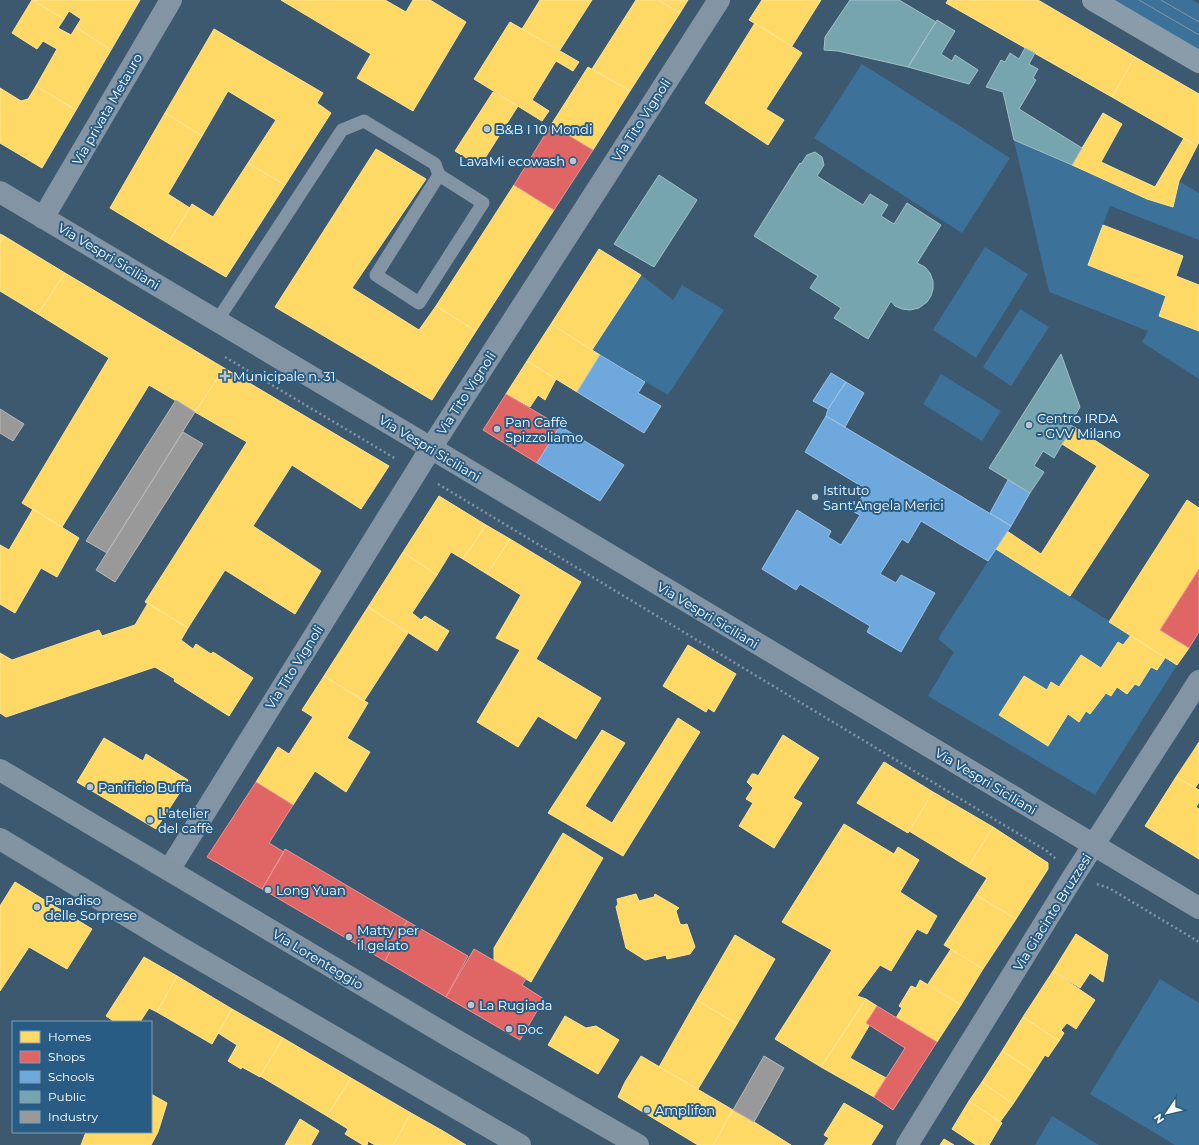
<svg xmlns="http://www.w3.org/2000/svg" width="1199" height="1145" viewBox="0 0 1199 1145" font-family="Montserrat,sans-serif">
  <style>
    .green { fill: #3c729a }
    .homes { fill: #ffd966; stroke: #ffe494 }
    .shops { fill: #e06666; stroke: #e99494 }
    .schools { fill: #6fa8dc; stroke: #9ac2e6 }
    .public { fill: #76a5af; stroke: #9fc0c7 }
    .industry { fill: #999; stroke: #b8b8b8 }
    .lines { fill: none; stroke-linecap: round; stroke-linejoin: round }
    .path { stroke: #8395a5; stroke-width: 2.5; stroke-dasharray: 2 3; stroke-linecap: butt }
    .lane { stroke: #8395a5; stroke-width: 13 }
    .street { stroke: #8395a5; stroke-width: 22 }
    .secondary { stroke: #8a9caa; stroke-width: 22 }
    .primary { stroke: #8294a2; stroke-width: 22 }
    .tram { stroke: #8395a5; stroke-width: 1 }
    .poi-dot { fill: #bbc5cd; stroke: #285c84; stroke-width: 1.5 }
    .labels { text-anchor: middle; stroke-width: 4; stroke-linejoin: round; paint-order: stroke }
    .street-label { font-size: 13px; fill: #fff; stroke: #285c84 }
    .poi-label { font-size: 13px; fill: #fff; stroke: #285c84; text-anchor: start }
  </style>
  <rect width="100%" height="100%" fill="#3d596f"/>
  <!-- green -->
  <path class="green" d="M1107,0H1192L1199,4V55Z
    M862,64L1010,158L962,233L814,138Z
    M1014,140L1147,199L1173,207L1179,181L1199,193V240L1110,206L1088,265L1166,296L1159,316L1199,331V379L1142,342L1148,331L1049,292Z
    M985,247L1028,274L976,358L933,330Z
    M641,275L673,300L682,285L724,310L668,395L592,350Z
    M1020,309L1049,327L1011,386L983,367Z
    M941,374L1001,411L982,441L923,404Z
    M996,549L1131,635L1123,645L1118,642L1101,668L1081,655L1059,687L1047,690L1024,676L999,715L1048,745L1068,714L1086,711L1090,714L1106,693L1111,696L1117,687L1127,694L1135,684L1139,686L1151,667L1157,670L1165,658L1177,665L1095,795L928,696L954,652L938,639Z
    M1160,979L1199,1003V1145H1175L1090,1094Z
    M1052,1116L1099,1145H1035Z"/>
  <!-- homes -->
  <path class="homes" d="M32,0L64,19L58,28L71,35L76,27L111,50L76,110L36,86L57,49L43,41L37,49L12,33Z
    M33,0H140L111,50L76,27L81,19L69,11L64,19Z
    M281,0H385L406,12L413,0H430L466,22L413,111L357,78L371,54Z
    M540,0H592L560,50L522,29Z
    M636,0H658L680,13L630,91L592,69Z
    M658,0H688L680,13Z
    M762,0H821L792,46L749,20Z
    M948,0H1038L1135,57L1112,97L946,3Z
    M510,22L579,62L573,71L556,61L532,100L549,111L542,121L474,79Z
    M755,23L802,53L766,109L784,120L768,145L705,103Z
    M214,29L323,93L317,103L331,113L285,185L248,163L276,120L228,91L202,136L165,113Z
    M1135,57L1199,94V142L1197,146L1112,97Z
    M588,67L630,91L593,150L551,125Z
    M36,86L76,110L42,168L0,143V88L21,101L28,99Z
    M493,92L518,106L480,166L455,151Z
    M165,113L202,136L168,194L190,208L168,243L110,208Z
    M1103,113L1122,124L1101,162L1155,187L1184,138L1197,146L1179,181L1173,207L1147,199L1072,165Z
    M376,149L426,179L352,288L419,330L436,306L476,331L432,400L275,307Z
    M248,163L285,185L226,277L168,243L192,204L213,217Z
    M514,185L554,210L476,331L436,306Z
    M1103,225L1183,256L1176,276L1199,285V331L1159,316L1166,296L1088,265Z
    M0,234L4,236L0,242Z
    M4,236L65,273L38,314L0,291V242Z
    M599,249L641,275L592,350L551,324Z
    M65,273L224,368L195,412L149,385L62,527L22,503L109,358L38,314Z
    M551,324L600,355L577,392L527,361Z
    M527,361L556,379L545,400L538,395L530,407L506,394Z
    M224,368L389,466L361,509L292,465L253,526L321,571L295,614L225,570L188,628L145,602L247,442L195,412Z
    M1074,427L1149,475L1070,596L996,549L1007,531L1041,554L1097,466L1062,444Z
    M439,496L486,525L463,559L451,552L437,575L403,552Z
    M1187,500L1199,508V569L1160,630L1189,648L1177,665L1109,622Z
    M33,509L79,538L57,577L41,568L15,613L0,604V545L9,550Z
    M486,525L510,539L487,574L463,559Z
    M510,539L581,582L536,659L601,698L576,739L538,716L518,747L477,722L520,650L496,638L521,595L487,574Z
    M403,552L437,575L412,613L421,620L425,616L449,631L437,651L368,607Z
    M148,603L188,628L181,640L193,649L196,644L211,654L213,652L253,678L229,716L174,681L175,679L155,667L6,717L0,713V653L12,660L99,630L102,636L135,625Z
    M368,607L408,633L364,701L324,676Z
    M1131,635L1165,658L1157,670L1151,667L1139,686L1135,684L1127,694L1117,687L1111,696L1106,693L1090,714L1086,711L1079,722L1068,714L1048,746L999,715L1024,676L1047,690L1051,682L1059,687L1081,655L1101,668L1118,642L1123,645Z
    M688,645L736,674L714,712L708,708L706,712L663,686Z
    M324,676L368,703L347,738L370,752L346,792L315,771L293,805L256,782L278,747L289,754L313,717L302,710Z
    M678,718L700,732L623,856L548,813L602,730L625,743L585,806L612,823Z
    M783,735L819,758L793,798L802,803L774,848L739,826L753,803L746,799L753,788L747,782L752,774H755L758,776Z
    M104,738L143,761L146,754L188,780L156,829L77,782Z
    M1199,742V754L1194,750Z
    M1194,750L1199,754V782L1195,788L1176,777Z
    M884,762L933,792L908,833L857,803Z
    M1176,777L1199,790V802L1196,807L1199,809V859L1145,826Z
    M933,792L993,827L968,867L909,831Z
    M844,824L894,854L898,847L919,860L900,892L937,916L927,934L917,929L891,971L880,965L857,996L866,999L821,1067L775,1039L832,950L782,922Z
    M993,827L1048,863V869L1016,919L976,895L987,878L968,867Z
    M563,833L603,858L531,982L494,960V948Z
    M15,882L92,929L67,969L29,947L0,991V906Z
    M636,894L639,901L654,897L655,894L679,908L676,911L680,924L683,925L687,924L695,947L690,954L667,959L666,955L645,960L626,948L616,907L618,904L617,899Z
    M976,895L1016,919L983,969L944,945Z
    M1076,934L1108,955L1103,982L1090,973L1080,988L1053,971Z
    M735,935L775,959L737,1024L697,1000Z
    M951,949L983,969L961,1005L928,984Z
    M144,957L177,976L157,1012L149,1008L140,1022H115L106,1016Z
    M1053,971L1095,1000L1076,1029L1067,1023L1061,1030L1064,1033L1059,1041L1023,1017Z
    M177,976L232,1009L212,1044L157,1012Z
    M920,980L961,1005L937,1042L896,1018L902,1008L899,1006L911,986L916,988Z
    M866,999L877,1006L866,1023L869,1026L850,1058L886,1078L874,1097L821,1067Z
    M697,1000L737,1024L698,1089L659,1067Z
    M232,1009L283,1038L260,1077L242,1067L241,1069L228,1061L237,1045L218,1033Z
    M565,1016L586,1028L596,1026L619,1040L598,1074L548,1045Z
    M1023,1017L1059,1041L1048,1057L1045,1055L1034,1072L1002,1051Z
    M283,1038L351,1078L327,1116L260,1076Z
    M1002,1051L1034,1072L1013,1104L982,1082Z
    M641,1056L733,1110L713,1145H698L618,1097L625,1082Z
    M351,1078L411,1113L393,1145H375L368,1141L367,1145H363L345,1134L348,1129L327,1116Z
    M982,1082L1013,1104L1000,1122L969,1101Z
    M151,1094L167,1103L158,1132L151,1145H81L86,1132H151Z
    M969,1101L1002,1123L989,1145H976L952,1129Z
    M844,1103L883,1126L871,1145H824L829,1138L824,1135Z
    M733,1110L754,1122L791,1145H713Z
    M411,1113L443,1131L466,1145H393Z
    M300,1119L319,1131L311,1145H285Z
    M944,1139L954,1145H940Z"/>
  <!-- shops -->
  <path class="shops" d="M551,125L593,150L554,210L514,185Z
    M506,394L560,426L537,463L483,430Z
    M1199,569V632L1189,648L1160,630Z
    M256,782L293,805L269,843L284,852L262,889L207,857Z
    M285,849L407,921L385,961L262,889Z
    M407,921L468,956L446,997L385,961Z
    M474,949L526,979L522,985L544,999L520,1040L446,997Z
    M877,1006L937,1042L893,1110L874,1097L905,1048L866,1023Z"/>
  <!-- schools -->
  <path class="schools" d="M600,355L645,382L638,393L661,406L644,433L577,392Z
    M831,373L846,382L828,409L813,401Z
    M846,382L864,393L845,427L826,416L828,409Z
    M826,416L1011,526L988,561L921,521L908,543L902,539L880,574L896,583L901,575L935,593L901,652L867,632L870,626L800,584L796,590L762,569L797,510L831,531L828,537L841,545L860,515L854,512L866,489L805,452Z
    M560,426L624,465L600,501L537,463Z
    M1008,480L1030,493L1011,526L990,513Z"/>
  <!-- public -->
  <path class="public" d="M850,0H899L936,22L908,67L838,51L824,50L825,37Z
    M937,20L955,31L941,54L952,61L955,55L978,70L969,84L908,67Z
    M1025,48L1035,53L1029,64L1038,69L1033,78L1036,80L1019,109L1082,148L1072,165L1014,140L1003,92L986,87L1001,60L1005,62L1010,53L1019,59Z
    M815,152L822,157L824,165L817,176L863,205L870,194L888,205L881,216L894,224L907,203L941,225L917,263L925,267L930,273L933,281V289L931,296L927,302L919,308L910,310L902,309L895,306L891,301L868,339L834,318L841,308L810,288L818,276L754,236L800,163L801,164L807,155Z
    M659,175L697,200L654,267L614,244Z
    M1061,354L1080,407L1070,425L1074,427L1062,444L1054,458L1043,451L1034,466L1044,472L1030,493L989,468Z"/>
  <!-- industry -->
  <path class="industry" d="M176,400L195,412L107,553L86,541Z
    M0,409L24,424L13,441L0,433Z
    M183,432L203,444L115,582L96,570Z
    M764,1056L784,1068L754,1122L733,1110Z"/>
  <g class="lines">
    <!-- path -->
    <path class="path" d="M225,357L396,459
      M438,484L1047,851L1056,859
      M1097,884L1109,888L1199,942"/>
    <!-- lane -->
    <path class="lane" d="M439,175L483,203L419,303L376,275Z
      M217,321L342,130L364,121L435,164L439,175"/>
    <!-- street -->
    <path class="street" d="M0,192L431,448L1199,908
      M43,218L171,0
      M169,870L431,448L719,0
      M907,1145L1073,877L1199,681"/>
    <!-- secondary -->
    <path class="secondary" d="M1093,0L1199,62"/>
    <!-- primary -->
    <path class="primary" d="M0,770L452,1038L638,1145
      M0,839L174,944L520,1145"/>
    <!-- tram -->
    <path class="tram" d="M1139,0L1199,35
      M1161,0L1199,22"/>
  </g>
  <!-- markers -->
  <g class="poi-dot">
    <circle cx="487" cy="129" r="4"/>
    <circle cx="573" cy="161" r="4"/>
    <path d="M223 370h4v4h4v4h-4v4h-4v-4h-4v-4h4z"/>
    <circle cx="1029" cy="425" r="4"/>
    <circle cx="497" cy="429" r="4"/>
    <circle cx="815" cy="497" r="4"/>
    <circle cx="90" cy="787" r="4"/>
    <circle cx="150" cy="820" r="4"/>
    <circle cx="268" cy="890" r="4"/>
    <circle cx="37" cy="907" r="4"/>
    <circle cx="349" cy="937" r="4"/>
    <circle cx="471" cy="1005" r="4"/>
    <circle cx="509" cy="1029" r="4"/>
    <circle cx="647" cy="1110" r="4"/>
  </g>
  <g class="labels">
    <!-- street labels -->
    <g class="street-label">
      <text transform="translate(107 109) rotate(-60)" y="5">Via privata Metauro</text>
      <text transform="translate(641 120) rotate(-57)" y="5">Via Tito Vignoli</text>
      <text transform="translate(109 256) rotate(31)" y="5">Via Vespri Siciliani</text>
      <text transform="translate(466 393) rotate(-57)" y="5">Via Tito Vignoli</text>
      <text transform="translate(430 448) rotate(31)" y="5">Via Vespri Siciliani</text>
      <text transform="translate(708 615) rotate(31)" y="5">Via Vespri Siciliani</text>
      <text transform="translate(294 667) rotate(-58)" y="5">Via Tito Vignoli</text>
      <text transform="translate(986 781) rotate(31)" y="5">Via Vespri Siciliani</text>
      <text transform="translate(1052 912) rotate(-58)" y="5">Via Giacinto Bruzzesi</text>
      <text transform="translate(318 959) rotate(31)" y="5">Via Lorenteggio</text>
    </g>
    <!-- poi labels -->
    <g class="poi-label">
      <text x="495" y="134">B&amp;B I 10 Mondi</text>
      <text x="565" y="166" text-anchor="end">LavaMi ecowash</text>
      <text x="233" y="381">Municipale n. 31</text>
      <text x="1037" y="423">Centro IRDA<tspan x="1037" dy="15">- GVV Milano</tspan></text>
      <text x="505" y="427">Pan Caffè<tspan x="505" dy="15">Spizzoliamo</tspan></text>
      <text x="823" y="495">Istituto<tspan x="823" dy="15">Sant'Angela Merici</tspan></text>
      <text x="98" y="792">Panificio Buffa</text>
      <text x="158" y="818">L'atelier<tspan x="158" dy="15">del caffè</tspan></text>
      <text x="276" y="895">Long Yuan</text>
      <text x="45" y="905">Paradiso<tspan x="45" dy="15">delle Sorprese</tspan></text>
      <text x="357" y="935">Matty per<tspan x="357" dy="15">il gelato</tspan></text>
      <text x="479" y="1010">La Rugiada</text>
      <text x="517" y="1034">Doc</text>
      <text x="655" y="1115">Amplifon</text>
    </g>
  </g>
  <!-- legend -->
  <rect x="12" y="1021" width="140" height="112" fill="#285c84" stroke="#7e9db5"/>
  <rect x="20" y="1031" width="20" height="12" fill="#ffd966" stroke="#7e9db5"/>
  <text x="48" y="1041" font-size="12" fill="#ffffff">Homes</text>
  <rect x="20" y="1051" width="20" height="12" fill="#e06666" stroke="#7e9db5"/>
  <text x="48" y="1061" font-size="12" fill="#ffffff">Shops</text>
  <rect x="20" y="1071" width="20" height="12" fill="#6fa8dc" stroke="#7e9db5"/>
  <text x="48" y="1081" font-size="12" fill="#ffffff">Schools</text>
  <rect x="20" y="1091" width="20" height="12" fill="#76a5af" stroke="#7e9db5"/>
  <text x="48" y="1101" font-size="12" fill="#ffffff">Public</text>
  <rect x="20" y="1111" width="20" height="12" fill="#999999" stroke="#7e9db5"/>
  <text x="48" y="1121" font-size="12" fill="#ffffff">Industry</text>
  <!-- north arrow -->
  <g transform="translate(1167 1113) rotate(235)" stroke="#285c84" stroke-width="3" paint-order="stroke">
  <path d="M0-3L7 15L0 10L-7 15Z" fill="#ffffff"/>
  <text y="-6" font-size="11" font-weight="bold" text-anchor="middle" fill="#ffffff">N</text>
  </g>
</svg>
